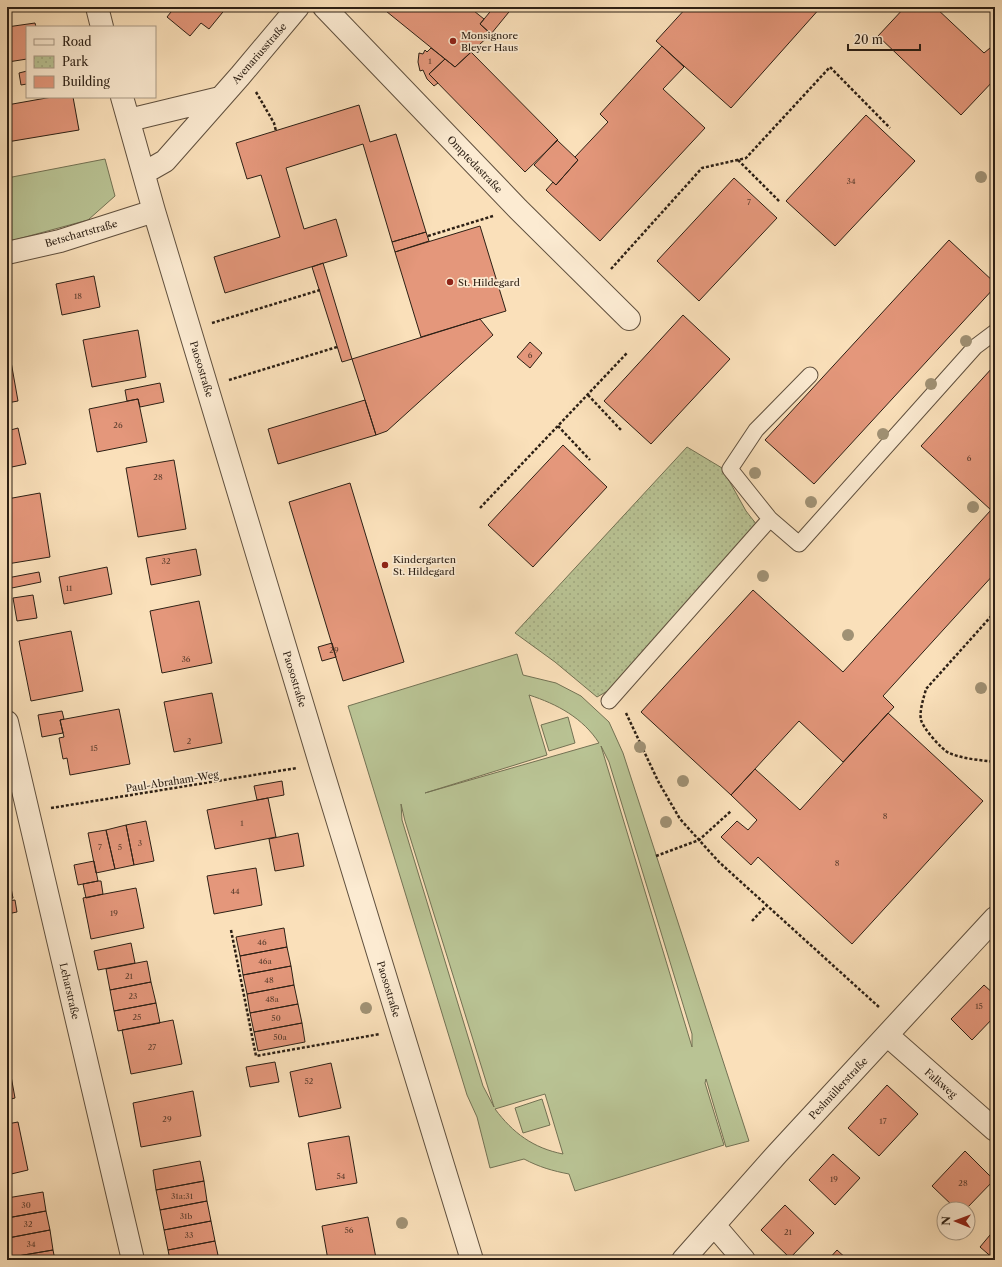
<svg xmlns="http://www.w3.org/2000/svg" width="1002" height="1267" viewBox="0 0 1002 1267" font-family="'Libre Caslon Text',serif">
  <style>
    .grass { fill: #b9c394; stroke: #737254; fill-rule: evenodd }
    .park { fill: url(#park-dots); stroke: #737254 }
    .building { fill: #e4977b; stroke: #2d2015 }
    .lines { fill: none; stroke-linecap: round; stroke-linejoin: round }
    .service-casing { stroke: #60503e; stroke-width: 17 }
    .minor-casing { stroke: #60503e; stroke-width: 24 }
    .path { stroke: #2d2015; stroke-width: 2.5; stroke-dasharray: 3 2; stroke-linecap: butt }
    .service { stroke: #fcebd2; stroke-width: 15 }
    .minor { stroke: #fcebd2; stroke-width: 22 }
    .tree { fill: #a09174 }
    .poi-dot { fill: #8f2418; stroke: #fcebd2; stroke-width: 1.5 }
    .labels { text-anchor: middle; stroke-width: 3.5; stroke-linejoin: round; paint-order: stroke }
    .number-label { font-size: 8px; fill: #5b3e2e }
    .poi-label { font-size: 10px; fill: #2d2015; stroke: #fcebd2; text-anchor: start }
    .street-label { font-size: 10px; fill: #2d2015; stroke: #fcebd2 }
  </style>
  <defs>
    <pattern id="park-dots" width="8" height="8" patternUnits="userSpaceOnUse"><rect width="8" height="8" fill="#b9c394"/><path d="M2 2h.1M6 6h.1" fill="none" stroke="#9fa77f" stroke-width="1.8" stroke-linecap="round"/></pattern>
  </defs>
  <rect width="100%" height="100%" fill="#fae0ba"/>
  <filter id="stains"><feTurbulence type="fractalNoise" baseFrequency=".005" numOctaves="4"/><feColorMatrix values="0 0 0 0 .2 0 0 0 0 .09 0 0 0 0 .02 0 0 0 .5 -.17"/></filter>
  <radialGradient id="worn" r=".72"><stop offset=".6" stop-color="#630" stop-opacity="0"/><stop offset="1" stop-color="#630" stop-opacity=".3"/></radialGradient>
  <!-- grass -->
  <path class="grass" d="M105,159L115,196L88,220L7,242V178Z
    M517,654L523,675L556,683L581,696L609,722L623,753L749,1141L726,1147L706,1079L705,1083L724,1145L575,1191L569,1174C553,1171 539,1167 524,1159L490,1168L477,1117L467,1095L348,706ZM529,695C557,704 583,718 599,743L425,793L547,755ZM601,746L609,762L692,1034V1047ZM401,804L405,821L494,1107L483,1086L402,820ZM545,1094L563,1154C533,1148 513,1133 495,1109Z
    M568,717L575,743L549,751L541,725Z
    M542,1099L550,1125L523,1133L515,1108Z"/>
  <!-- park -->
  <path class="park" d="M687,447L722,468L746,511L757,525L611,689L597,697L555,662L515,633Z"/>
  <!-- building -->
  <path class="building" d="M175,7H227L209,29L201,23L190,36L167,17Z
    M381,7H458L460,9L462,7H469L484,19L480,24L491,34L455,67Z
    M494,7H513L491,34L480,24Z
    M687,7H821L731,108L656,41Z
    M905,7H935L984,53L990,48H995V79L961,115L878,36Z
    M35,23L36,27H27V59L8,62L7,27Z
    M662,46L684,67L663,89L705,128L600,241L546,190L553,182L556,185L578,160L575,157L608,122L600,114Z
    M431,48L445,59L429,74L438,83L434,86L427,79L423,70L420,71L418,62L419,53L423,54L425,50L427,52Z
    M471,52L558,140L525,172L429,74L445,59L455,67Z
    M27,71V84L21,85L19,73Z
    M52,97H73L79,130L7,142V105Z
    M359,105L370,142L396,134L426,232L392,242L363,144L286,168L304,229L336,219L347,256L225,293L214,257L280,237L261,175L247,179L236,143Z
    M866,115L915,161L835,246L786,201Z
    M557,140L578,160L556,185L534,165Z
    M734,178L777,218L699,301L657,261Z
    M480,226L506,311L421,337L395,252Z
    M426,232L429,241L395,252L392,242Z
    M949,240L995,283V287L814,484L765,440Z
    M323,263L352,359L342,362L312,267Z
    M94,276L100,307L62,315L56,284Z
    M683,315L730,359L651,444L604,401Z
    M480,319L493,335L387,431L376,435L352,359Z
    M138,330L146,377L92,387L83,340Z
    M530,342L542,353L530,368L517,357Z
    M10,356L18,401L7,403V357Z
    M993,367L995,369V573L883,696L894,707L843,762L799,721L731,795L641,712L753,590L843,672L991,510L921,446Z
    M160,383L164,402L140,407L138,399L127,401L125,390Z
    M138,399L147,442L97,452L89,409Z
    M365,400L376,435L278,464L268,429Z
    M18,428L26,464L7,468V431Z
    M563,445L607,487L533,567L488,525Z
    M174,460L186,529L138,537L126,468Z
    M350,483L404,662L343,681L289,502Z
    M40,493L50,557L7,564V499Z
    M196,549L201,575L151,585L146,558Z
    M107,567L112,594L64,604L59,577Z
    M39,572L41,582L7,589V578Z
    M33,595L37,618L17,621L13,598Z
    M199,601L212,663L162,673L150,611Z
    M71,631L83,691L31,701L19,641Z
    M332,643L336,657L322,661L318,647Z
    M212,693L222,743L174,752L164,702Z
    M119,709L130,764L70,775L67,758L63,759L59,738L64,737L60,720Z
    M62,711L64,719L60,720L63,733L42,737L38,715Z
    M888,713L983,801L852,944L758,857L751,865L721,837L737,821L748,830L757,820L731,795L755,769L800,810Z
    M282,781L284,795L257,800L254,786Z
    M268,798L276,837L215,849L207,810Z
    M146,821L154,861L134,865L126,825Z
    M126,825L134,865L115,869L106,830Z
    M106,830L115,869L96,873L88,833Z
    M298,833L304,866L275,871L269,839Z
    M94,861L98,881L78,885L74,865Z
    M7,862L10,879L7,880Z
    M256,868L262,905L214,914L207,876Z
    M98,881H101L103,894L86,898L83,884Z
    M7,883H10L13,898L7,899Z
    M136,888L144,928L91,939L83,898Z
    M15,900L17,912L7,914V901Z
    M284,928L287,947L240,956L236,937Z
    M131,943L135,963L98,970L94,951Z
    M287,947L291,966L243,975L240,956Z
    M147,961L151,982L110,990L106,969Z
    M291,966L294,985L247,994L243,975Z
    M151,982L156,1003L114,1011L110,990Z
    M294,985L298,1004L250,1013L247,994Z
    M984,985L995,995V1016L972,1040L951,1019Z
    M156,1003L160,1023L118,1031L114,1011Z
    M298,1004L302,1023L254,1032L250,1013Z
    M173,1020L182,1064L131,1074L122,1030Z
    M302,1023L305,1042L258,1051L254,1032Z
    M7,1054L15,1098L7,1100Z
    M275,1062L279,1082L250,1087L246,1067Z
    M331,1063L341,1108L299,1117L290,1072Z
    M887,1085L918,1114L879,1156L848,1128Z
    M193,1091L201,1136L141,1147L133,1103Z
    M18,1122L28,1170L7,1175V1124Z
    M349,1136L357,1183L316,1190L308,1143Z
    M965,1151L994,1180L966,1209H956L932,1186Z
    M833,1154L860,1178L835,1205L809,1180Z
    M200,1161L204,1181L156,1190L153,1170Z
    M204,1181L207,1201L160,1210L156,1190Z
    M43,1192L46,1211L7,1218V1198Z
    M207,1201L211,1221L164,1230L160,1210Z
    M785,1205L814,1233L790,1258L761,1230Z
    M46,1211L50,1230L8,1238L7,1218Z
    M368,1217L376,1258L363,1260H328L322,1226Z
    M211,1221L215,1241L168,1250L164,1230Z
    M995,1229V1260L980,1247Z
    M50,1230L53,1250L12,1257L8,1238Z
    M215,1241L219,1260H170L168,1250Z
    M53,1250L55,1260H12V1257Z
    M837,1250L848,1260H828Z"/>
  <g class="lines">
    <defs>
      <path id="service" d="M810,375L756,430L730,469L770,519L799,544L975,347L995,332
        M609,701L770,519"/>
      <path id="minor" d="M97,7L102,27
        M324,7L518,209L629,319
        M122,97L154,211L320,763L472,1260
        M129,120L220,98
        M144,173L165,161L240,76L298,7
        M7,253L60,241L154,211
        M7,722L133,1260
        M887,1035L995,1130
        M714,1225L744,1260
        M683,1260L777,1154L995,918"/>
    </defs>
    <!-- service casing -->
    <use href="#service" class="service-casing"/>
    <!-- minor casing -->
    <use href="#minor" class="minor-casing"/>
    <!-- path -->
    <path class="path" d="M256,92L274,123L276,131
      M738,160L780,202
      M428,236L493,216
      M611,269L702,168L746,158L830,67L890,128
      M212,323L320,290
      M229,380L337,347
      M588,395L621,430
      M558,426L590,460
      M480,508L627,353
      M995,612L926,689C924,697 919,711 921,720C923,728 942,750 949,753C963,759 980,760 995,762
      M626,713L658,781L680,819L719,862L880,1008
      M51,808L297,768
      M656,856L699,840L731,811
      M752,921L767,905
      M231,930L256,1056L380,1034"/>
    <!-- service -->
    <use href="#service" class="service"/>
    <!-- minor -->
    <use href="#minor" class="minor"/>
  </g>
  <!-- trees -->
  <g class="tree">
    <circle cx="981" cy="177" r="6"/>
    <circle cx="966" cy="341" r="6"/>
    <circle cx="931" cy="384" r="6"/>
    <circle cx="883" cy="434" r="6"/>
    <circle cx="755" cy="473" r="6"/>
    <circle cx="811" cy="502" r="6"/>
    <circle cx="973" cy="507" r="6"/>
    <circle cx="763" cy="576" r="6"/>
    <circle cx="848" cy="635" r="6"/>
    <circle cx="981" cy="688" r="6"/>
    <circle cx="640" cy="747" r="6"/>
    <circle cx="683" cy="781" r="6"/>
    <circle cx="666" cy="822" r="6"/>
    <circle cx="366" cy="1008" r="6"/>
    <circle cx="402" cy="1223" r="6"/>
  </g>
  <!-- markers -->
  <g class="poi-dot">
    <circle cx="453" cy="41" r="4"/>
    <circle cx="450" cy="282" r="4"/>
    <circle cx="385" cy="565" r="4"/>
  </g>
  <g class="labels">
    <!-- number labels -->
    <g class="number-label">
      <text x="430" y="64">1</text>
      <text x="851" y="184">34</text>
      <text x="749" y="205">7</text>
      <text x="78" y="299">18</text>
      <text x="530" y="358">6</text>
      <text x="118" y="428">26</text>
      <text x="969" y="461">6</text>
      <text x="158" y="480">28</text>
      <text x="166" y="564">32</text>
      <text x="69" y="591">11</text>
      <text x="334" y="653">29</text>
      <text x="186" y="662">36</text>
      <text x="189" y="744">2</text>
      <text x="94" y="751">15</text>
      <text x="885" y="819">8</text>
      <text x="242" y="826">1</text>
      <text x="140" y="846">3</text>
      <text x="100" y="850">7</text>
      <text x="120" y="850">5</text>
      <text x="837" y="866">8</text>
      <text x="235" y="894">44</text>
      <text x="114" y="916">19</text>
      <text x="262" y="945">46</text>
      <text x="265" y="964">46a</text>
      <text x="129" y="979">21</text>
      <text x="269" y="983">48</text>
      <text x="133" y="999">23</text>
      <text x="272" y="1002">48a</text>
      <text x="979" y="1009">15</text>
      <text x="137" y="1020">25</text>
      <text x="276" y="1021">50</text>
      <text x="280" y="1040">50a</text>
      <text x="152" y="1050">27</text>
      <text x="309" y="1084">52</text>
      <text x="167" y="1122">29</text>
      <text x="883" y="1124">17</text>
      <text x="341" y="1179">54</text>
      <text x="834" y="1182">19</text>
      <text x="963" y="1186">28</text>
      <text x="182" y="1199">31a;31</text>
      <text x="26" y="1208">30</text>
      <text x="186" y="1219">31b</text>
      <text x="28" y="1227">32</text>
      <text x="349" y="1233">56</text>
      <text x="788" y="1235">21</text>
      <text x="189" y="1238">33</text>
      <text x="31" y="1247">34</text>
    </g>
    <!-- poi labels -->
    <g class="poi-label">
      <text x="461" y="39">Monsignore<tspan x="461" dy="12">Bleyer Haus</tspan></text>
      <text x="458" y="286">St. Hildegard</text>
      <text x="393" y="563">Kindergarten<tspan x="393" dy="12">St. Hildegard</tspan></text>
    </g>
    <!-- street labels -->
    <g class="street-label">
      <text transform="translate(259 53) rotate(-49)" y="4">Avenariusstraße</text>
      <text transform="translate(475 164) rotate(46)" y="4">Omptedastraße</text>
      <text transform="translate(81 233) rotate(-16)" y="4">Betschartstraße</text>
      <text transform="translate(202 369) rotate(73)" y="4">Paosostraße</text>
      <text transform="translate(295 679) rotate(73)" y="4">Paosostraße</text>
      <text transform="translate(172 781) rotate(-9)" y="4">Paul-Abraham-Weg</text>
      <text transform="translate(389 989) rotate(73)" y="4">Paosostraße</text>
      <text transform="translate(70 991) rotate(77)" y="4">Leharstraße</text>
      <text transform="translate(941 1083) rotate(41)" y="4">Falkweg</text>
      <text transform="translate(838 1088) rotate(-47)" y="4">Peslmüllerstraße</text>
    </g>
  </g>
  <!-- margin -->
  <rect width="1002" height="1267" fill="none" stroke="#fae0ba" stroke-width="24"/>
  <rect x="8" y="8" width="986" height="1251" fill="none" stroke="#2d2015" stroke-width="2"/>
  <rect x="12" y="12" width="978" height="1243" fill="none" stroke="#2d2015"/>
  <!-- legend -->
  <rect x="26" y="26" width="130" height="72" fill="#fcebd2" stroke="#a99a86"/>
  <rect x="34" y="39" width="20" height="6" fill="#fcebd2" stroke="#a99a86"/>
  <text x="62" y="46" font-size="12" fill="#2d2015">Road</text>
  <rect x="34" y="56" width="20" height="12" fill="url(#park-dots)" stroke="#a99a86"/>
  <text x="62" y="66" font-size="12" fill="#2d2015">Park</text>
  <rect x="34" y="76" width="20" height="12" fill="#e4977b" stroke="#a99a86"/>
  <text x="62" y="86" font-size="12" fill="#2d2015">Building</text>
  <!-- north arrow -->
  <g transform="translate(956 1221) rotate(271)"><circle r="19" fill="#fcebd2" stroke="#a99a86"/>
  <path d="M0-3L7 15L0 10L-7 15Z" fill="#8f2418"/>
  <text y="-6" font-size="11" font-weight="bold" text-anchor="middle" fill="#2d2015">N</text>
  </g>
  <!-- scale -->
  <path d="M848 44v6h72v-6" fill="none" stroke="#2d2015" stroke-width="2"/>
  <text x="854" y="44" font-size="12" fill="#2d2015" stroke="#fcebd2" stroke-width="3" paint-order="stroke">20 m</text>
  <rect width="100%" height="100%" filter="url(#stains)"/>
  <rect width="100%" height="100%" fill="url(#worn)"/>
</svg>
